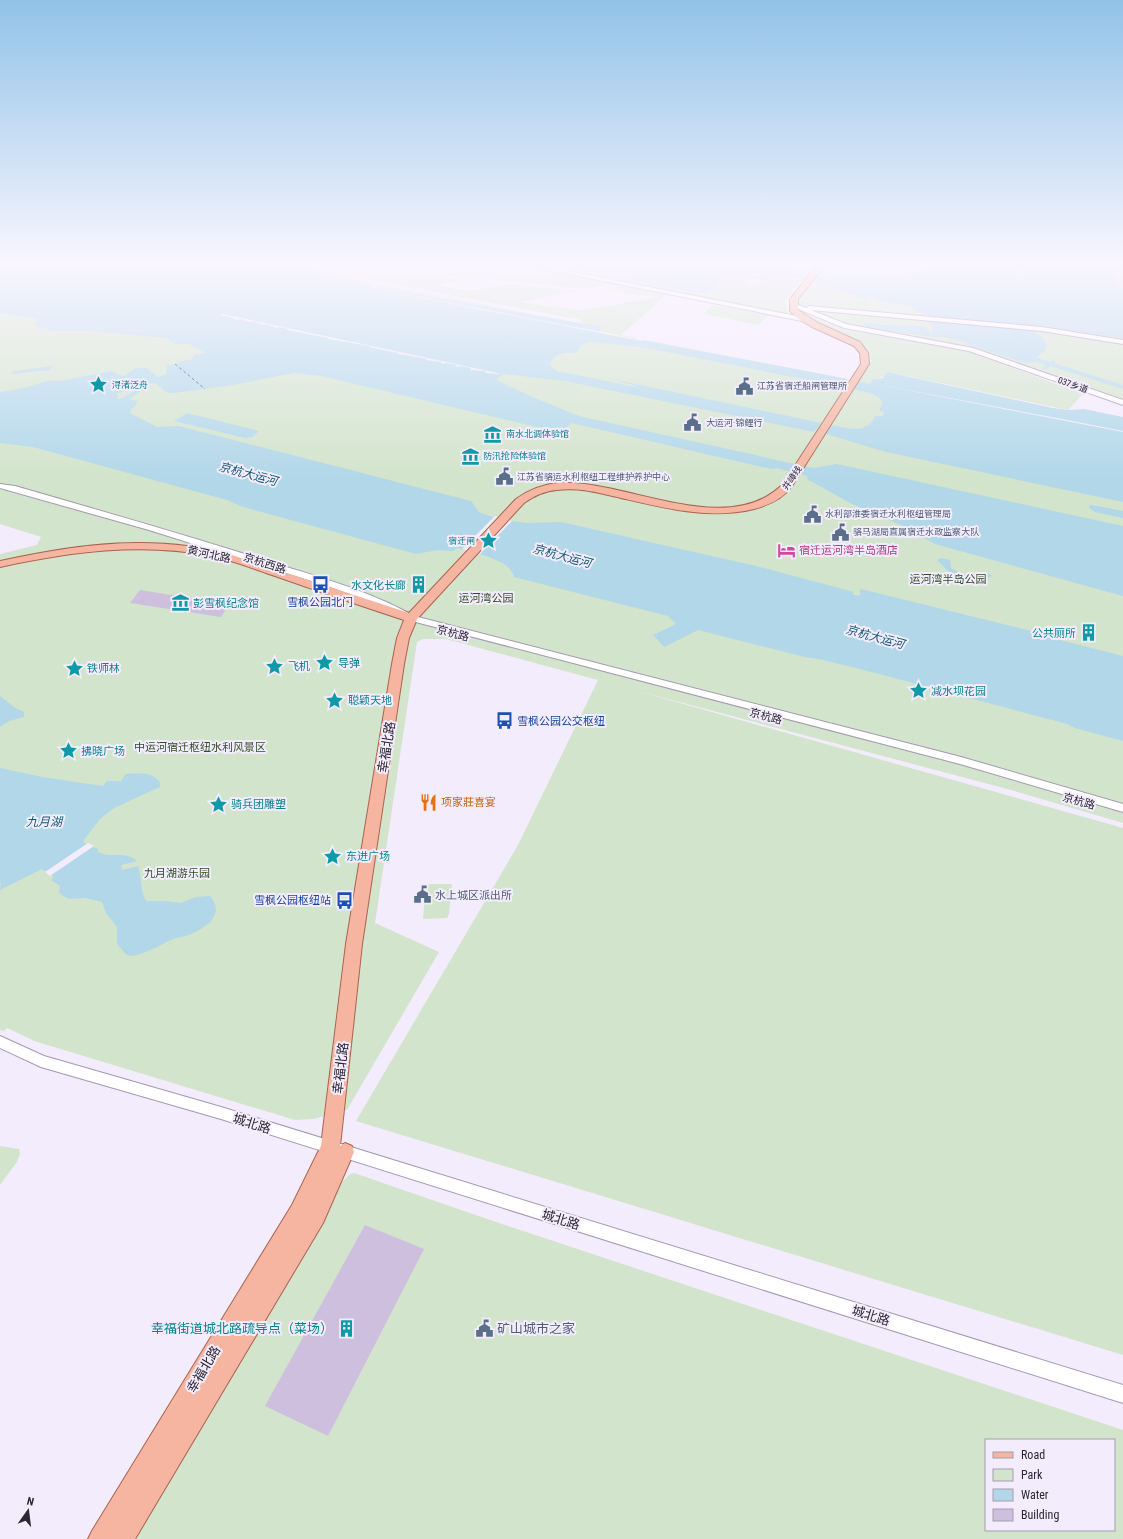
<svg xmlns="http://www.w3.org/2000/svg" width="1123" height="1539" viewBox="0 0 1123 1539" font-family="'Roboto Condensed','Noto Sans SC',sans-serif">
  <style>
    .green { fill: #d2e4cb; fill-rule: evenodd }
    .water { fill: #b1d7e9 }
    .pier { fill: #f3ecfd }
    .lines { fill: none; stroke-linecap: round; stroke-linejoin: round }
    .canal { fill: #b1d7e9; fill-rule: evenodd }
    .ferry { stroke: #145a73; stroke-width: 1; stroke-dasharray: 3 2.5; stroke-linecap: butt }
    .building { fill: #cebfdf }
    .minor-casing { stroke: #a599b4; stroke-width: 2 }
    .major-casing { stroke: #aa6350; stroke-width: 2 }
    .minor { fill: #fff; fill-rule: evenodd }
    .major { fill: #f5b5a0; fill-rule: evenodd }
    .labels { text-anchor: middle; stroke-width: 4; stroke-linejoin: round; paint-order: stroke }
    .far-culture-label { font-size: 9px; fill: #0d838f; stroke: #f3ecfd; text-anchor: start }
    .far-street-label { font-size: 9px; fill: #2b2631; stroke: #f3ecfd }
    .far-service-label { font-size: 9px; fill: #4e5e75; stroke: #f3ecfd; text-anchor: start }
    .hotel-label { font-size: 11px; fill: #b23c85; stroke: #f3ecfd; text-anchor: start }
    .street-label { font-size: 11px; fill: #2b2631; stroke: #f3ecfd }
    .park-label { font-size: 11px; fill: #314f24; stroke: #f3ecfd }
    .culture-label { font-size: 11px; fill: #0d838f; stroke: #f3ecfd; text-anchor: start }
    .transit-label { font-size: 11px; fill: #164399; stroke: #f3ecfd }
    .food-label { font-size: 11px; fill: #c56008; stroke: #f3ecfd; text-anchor: start }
    .service-label { font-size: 11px; fill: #4e5e75; stroke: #f3ecfd; text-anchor: start }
    .water-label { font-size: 12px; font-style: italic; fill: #145a73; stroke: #f3ecfd }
    .near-street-label { font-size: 13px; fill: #2b2631; stroke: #f3ecfd }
    .near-culture-label { font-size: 13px; fill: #0d838f; stroke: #f3ecfd; text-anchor: end }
    .near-service-label { font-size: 13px; fill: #4e5e75; stroke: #f3ecfd; text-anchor: start }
  </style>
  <rect width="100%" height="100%" fill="#f3ecfd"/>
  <!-- green -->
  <path class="green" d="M0,263H345L342,270L344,275L358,280L579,323L582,320L365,279L352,274L349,269L352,263H369L357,273L376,275L387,266C412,275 438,277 465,280L441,284L442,286L468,291L512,284L578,291L520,302L582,311L657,297L601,290L622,286L666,295L621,335L636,338L631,343L1123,440V823L1011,790L634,690L1123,828V1355L356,1121L518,845L598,680L446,639H423L417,642L375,923L439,952L347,1110L313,1119L295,1120L34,1041L7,1028L4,1031L0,1030V554L37,545L41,537L0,524Z
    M390,263H512L616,284L586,289L427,273Z
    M524,263H540L696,293H707L723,276L739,275L750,279L745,285L752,283H762L764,281L783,277L802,280L785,301L788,312L786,314Z
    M826,263H1123V404L961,348L855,330L843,327L800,310L797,300Z
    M712,305L768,315L759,325L704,314Z
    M801,313L846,330L968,351L1083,394L1068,410L898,374L873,379L870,384L858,381L869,362H872L866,351L809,320Z
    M426,884H452L449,914L447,918L423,919Z
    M0,1146L19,1149L20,1154L17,1162L0,1185Z
    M354,1173L496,1222L1123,1430V1539H131L341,1183L350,1174ZM986,1440H1114V1530H986Z"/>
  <!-- water -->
  <path class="water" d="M0,263H316L314,268L335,280L602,327L598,333L642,341L644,340L848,379L843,387L646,348L612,344L589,342L581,345L576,353C565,352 556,353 550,363L552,367L557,371L636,387L637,386L607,378L821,423L814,432L565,381L503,374L496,380L535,398L579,416L804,466L814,468L837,464L1123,526V596L935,544L901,525L852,504L807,479L808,476L776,468L771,469L572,423L564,429L537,427L321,376L294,373L233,385L174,393C162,393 164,388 154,383L116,394L118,396L117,399C127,399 131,388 141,391L129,399L137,401L136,405L131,409L130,413L157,427L179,426L471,501L479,512L498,519L527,523L561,522L756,566L854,592L852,594L859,596L861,593L859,592L861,589L1056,637V639L1123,656V741L1075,728L1067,724L864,670L819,659L805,657L698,630L664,647L653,635L676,624L668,616L514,577C513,574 512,571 510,569C500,558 472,552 457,548L454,551L438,550L416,554L243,507L227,500L33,447L0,443V392C8,391 24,388 31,386C40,383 49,379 59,381L112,371L122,376L126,375L135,368H146L155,374L156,377L161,376L167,373L166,364L173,365L182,361L191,360L195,355L205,353L189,344H175L167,338L90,331H55L35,326L38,319L0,313Z
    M540,263H786L791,267L799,269L832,274H864L895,277L940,265L1123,263V271L1115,274L1113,277L1116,282L1123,288V338L1050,327L1038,325L1031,327L1033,331L1044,339L1046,345L1045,351L1038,356V358L1123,385V389L1037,362L1025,363L969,345L965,342L941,336L938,338L867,327L863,325V323L882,325L924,326L932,333V328L935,327L931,325L929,315L916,311L910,306L871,299L876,298L871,296L866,300L829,286L796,278H775L764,281L739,275L724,276L707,293H696Z
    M52,366L50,370L11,374L14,371Z
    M887,372L1053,408L1068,410L1084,409L1123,417V502L886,452L826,434L832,425C848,428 867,435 875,416H883L884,412L879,410C880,408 882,406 882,403C883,394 859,391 853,389L858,381L870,384L873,379L883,378Z
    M187,413L259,431L252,437L245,438L174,421Z
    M1092,505L1123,511V518L1095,512L1089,508V506Z
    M941,558L950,560L951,568L963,575L988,573L992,576C978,583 959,578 947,570C943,567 942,564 938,561V559Z
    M0,696L14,707L24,712V717L9,721L0,727Z
    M0,768L42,777L103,786L107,781H121L126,774C139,773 151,771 160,782V787L114,808L100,819L84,840V843L98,849V852C111,859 125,850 137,861L121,865L122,870L138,866C143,881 139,888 146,901H165L181,903L196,897L210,896C226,914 206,928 189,935C183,937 177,937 171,940C160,945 143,955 131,956C126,956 121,948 117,944V927L106,913L102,902C97,901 91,899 86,898C75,898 67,902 59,892L60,886L51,880L53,878L52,875L42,869L0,890L1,883L0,882Z"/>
  <!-- pier -->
  <path class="pier" d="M373,286L378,289L633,338L632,339L596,332L370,288Z
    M223,314L502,374L485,373L486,371L470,370L471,368L461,366L455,367L457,365L446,363L441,364L442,362L426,360L427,359L417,357H412L413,356L397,354L398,353L369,347L370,346L328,339V338L287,330L288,329L279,327L277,328L266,324L264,325L253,321L251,322L240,319L238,320L227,316H220Z
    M870,383L1062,419L1123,431V432Z
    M495,516L512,521L480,554L462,549Z
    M88,843L94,846L50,876L45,872Z"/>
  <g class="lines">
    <!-- canal -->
    <path class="canal" d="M1053,360L1056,362L1055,363L1047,369H1043V367Z"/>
    <!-- ferry -->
    <path class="ferry" d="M175,364L205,389"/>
  </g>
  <!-- building -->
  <path class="building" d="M140,590L184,597L230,604L221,617L130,603Z
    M365,1225L424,1249L328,1436L265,1406Z"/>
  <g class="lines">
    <defs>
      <path id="minor" d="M514,263H527L807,318L810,320L807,322Z
        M793,303L806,308L809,306L1042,327L1123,340V344L1042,331L811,310L846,324L973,348L1123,400V405L969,351L844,328L791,306L790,305Z
        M0,484L15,486C98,510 182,534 264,560C315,576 368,590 414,616L961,757L1123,804V812L960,764L408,620L387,608L330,587L149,530L0,488Z
        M0,1036L44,1056L221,1107L1123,1385V1403L221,1119L41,1067L0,1048Z"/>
      <path id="major" d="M819,263H827L798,299V310L818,323L860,342L868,353L869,364L792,486C783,499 769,505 754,509C710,520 664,508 621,498C600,493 579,487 557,490C544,491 534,496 524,503L417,619L409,638L404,664L362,944L340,1146L345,1143L352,1146L354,1152L323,1223L135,1539H88L92,1531L292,1205L321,1146L346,944L392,664L397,638L404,620C361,606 318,591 275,576C254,569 232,560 211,556C140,542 70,552 0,567V561C78,544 157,533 235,556L409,613L516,499C529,490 543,484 559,483C625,479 727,540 783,484L861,364L860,353L854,346L812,327L797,318L790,311V299Z"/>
    </defs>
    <!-- minor casing -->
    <use href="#minor" class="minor-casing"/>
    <!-- major casing -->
    <use href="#major" class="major-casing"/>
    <!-- minor -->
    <use href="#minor" class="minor"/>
    <!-- major -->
    <use href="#major" class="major"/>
  </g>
  <!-- sky -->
  <linearGradient id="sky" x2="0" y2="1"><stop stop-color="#92c2e8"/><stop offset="0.55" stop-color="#faf6fe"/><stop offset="1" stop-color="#faf6fe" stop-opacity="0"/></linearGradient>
  <rect width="1123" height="479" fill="url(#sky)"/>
  <!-- icons -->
  <defs>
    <symbol id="sight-bare" viewBox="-9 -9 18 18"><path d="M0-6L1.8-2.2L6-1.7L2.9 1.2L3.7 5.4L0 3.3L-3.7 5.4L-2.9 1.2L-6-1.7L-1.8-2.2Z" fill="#0f9aa8" stroke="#f3ecfd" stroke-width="2.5" paint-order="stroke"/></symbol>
    <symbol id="civic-bare" viewBox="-9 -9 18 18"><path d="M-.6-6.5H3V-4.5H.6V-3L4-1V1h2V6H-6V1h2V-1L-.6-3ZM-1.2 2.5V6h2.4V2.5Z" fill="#5c6f8a" stroke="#f3ecfd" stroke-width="2.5" paint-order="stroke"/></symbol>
    <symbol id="museum-bare" viewBox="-9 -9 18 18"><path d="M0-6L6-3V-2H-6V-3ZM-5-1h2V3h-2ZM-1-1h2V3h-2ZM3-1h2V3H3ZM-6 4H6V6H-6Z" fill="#0f9aa8" stroke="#f3ecfd" stroke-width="2.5" paint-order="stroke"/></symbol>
    <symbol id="hotel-bare" viewBox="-9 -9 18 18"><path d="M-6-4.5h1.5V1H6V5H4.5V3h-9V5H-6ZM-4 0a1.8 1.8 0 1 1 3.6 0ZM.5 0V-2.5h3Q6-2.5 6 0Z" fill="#d1479c" stroke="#f3ecfd" stroke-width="2.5" paint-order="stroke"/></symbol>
    <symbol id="bus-bare" viewBox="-9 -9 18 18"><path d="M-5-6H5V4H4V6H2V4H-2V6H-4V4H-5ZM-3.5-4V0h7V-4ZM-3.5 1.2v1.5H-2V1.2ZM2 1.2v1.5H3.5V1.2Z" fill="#1a4fb4" stroke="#f3ecfd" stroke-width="2.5" paint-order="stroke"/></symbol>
    <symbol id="building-bare" viewBox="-9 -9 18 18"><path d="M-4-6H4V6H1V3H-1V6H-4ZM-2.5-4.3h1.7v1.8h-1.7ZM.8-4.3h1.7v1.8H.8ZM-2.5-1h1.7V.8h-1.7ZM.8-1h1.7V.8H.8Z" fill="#0f9aa8" stroke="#f3ecfd" stroke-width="2.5" paint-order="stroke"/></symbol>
    <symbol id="restaurant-bare" viewBox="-9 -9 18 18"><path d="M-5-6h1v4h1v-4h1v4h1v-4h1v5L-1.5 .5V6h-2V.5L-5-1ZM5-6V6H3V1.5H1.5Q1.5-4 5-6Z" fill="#e8710a" stroke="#f3ecfd" stroke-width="2.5" paint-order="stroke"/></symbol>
  </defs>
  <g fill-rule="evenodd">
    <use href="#sight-bare" x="86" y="372" width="25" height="25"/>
    <use href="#civic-bare" x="732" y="374" width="25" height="25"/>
    <use href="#civic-bare" x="680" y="410" width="25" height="25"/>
    <use href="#museum-bare" x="480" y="422" width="25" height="25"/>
    <use href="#museum-bare" x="458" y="444" width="25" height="25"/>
    <use href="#civic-bare" x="492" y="464" width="25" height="25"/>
    <use href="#civic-bare" x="800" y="502" width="25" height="25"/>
    <use href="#civic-bare" x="828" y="520" width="25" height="25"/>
    <use href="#sight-bare" x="476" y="528" width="25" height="25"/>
    <use href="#hotel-bare" x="774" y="538" width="25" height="25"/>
    <use href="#bus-bare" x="308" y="572" width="25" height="25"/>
    <use href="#building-bare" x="406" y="572" width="25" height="25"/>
    <use href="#museum-bare" x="168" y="590" width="25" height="25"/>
    <use href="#building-bare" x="1076" y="620" width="25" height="25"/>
    <use href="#sight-bare" x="312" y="650" width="25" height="25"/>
    <use href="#sight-bare" x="262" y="654" width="25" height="25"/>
    <use href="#sight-bare" x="62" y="656" width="25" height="25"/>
    <use href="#sight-bare" x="906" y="678" width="25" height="25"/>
    <use href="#sight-bare" x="322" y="688" width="25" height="25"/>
    <use href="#bus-bare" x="492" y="708" width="25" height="25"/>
    <use href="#sight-bare" x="56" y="738" width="25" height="25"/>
    <use href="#restaurant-bare" x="416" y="790" width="25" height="25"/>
    <use href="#sight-bare" x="206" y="792" width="25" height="25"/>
    <use href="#sight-bare" x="320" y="844" width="25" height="25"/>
    <use href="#civic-bare" x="410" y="882" width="25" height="25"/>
    <use href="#bus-bare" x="332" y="888" width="25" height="25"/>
    <use href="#building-bare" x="334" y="1316" width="25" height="25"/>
    <use href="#civic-bare" x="472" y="1316" width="25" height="25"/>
  </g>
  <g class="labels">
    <!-- far-culture labels -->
    <g class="far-culture-label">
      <text x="112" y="388">浔渚泛舟</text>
      <text x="506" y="437">南水北调体验馆</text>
      <text x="483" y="459">防汛抢险体验馆</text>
      <text x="475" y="544" text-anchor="end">宿迁闸</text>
    </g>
    <!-- far-street labels -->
    <g class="far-street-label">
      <text transform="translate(1073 385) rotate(20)" y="3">037乡道</text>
      <text transform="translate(792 478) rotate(-55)" y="3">井嶂线</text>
    </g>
    <!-- far-service labels -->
    <g class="far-service-label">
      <text x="757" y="389">江苏省宿迁船闸管理所</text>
      <text x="706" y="426">大运河·锦鲤行</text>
      <text x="517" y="480">江苏省骆运水利枢纽工程维护养护中心</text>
      <text x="825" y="517">水利部淮委宿迁水利枢纽管理局</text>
      <text x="853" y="535">骆马湖局直属宿迁水政监察大队</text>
    </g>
    <!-- hotel labels -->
    <g class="hotel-label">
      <text x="799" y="554">宿迁运河湾半岛酒店</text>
    </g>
    <!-- street labels -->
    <g class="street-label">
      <text transform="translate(209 554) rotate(12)" y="4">黄河北路</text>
      <text transform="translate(265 563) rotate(18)" y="4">京杭西路</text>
      <text transform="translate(453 633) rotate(15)" y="4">京杭路</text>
      <text transform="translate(766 716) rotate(15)" y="4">京杭路</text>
      <text transform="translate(1079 801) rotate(16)" y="4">京杭路</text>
    </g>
    <!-- park labels -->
    <g class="park-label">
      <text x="948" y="583">运河湾半岛公园</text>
      <text x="486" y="602">运河湾公园</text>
      <text x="200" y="751">中运河宿迁枢纽水利风景区</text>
      <text x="177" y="877">九月湖游乐园</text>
    </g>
    <!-- culture labels -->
    <g class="culture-label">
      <text x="406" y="589" text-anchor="end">水文化长廊</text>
      <text x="193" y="607">彭雪枫纪念馆</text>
      <text x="1076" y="637" text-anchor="end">公共厕所</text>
      <text x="338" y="667">导弹</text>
      <text x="288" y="670">飞机</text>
      <text x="87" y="672">铁师林</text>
      <text x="931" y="695">减水坝花园</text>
      <text x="348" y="704">聪颖天地</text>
      <text x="81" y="755">拂晓广场</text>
      <text x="231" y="808">骑兵团雕塑</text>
      <text x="346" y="860">东进广场</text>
    </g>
    <!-- transit labels -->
    <g class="transit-label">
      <text x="320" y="606">雪枫公园北门</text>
      <text x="517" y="725" text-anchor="start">雪枫公园公交枢纽</text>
      <text x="331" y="904" text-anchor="end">雪枫公园枢纽站</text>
    </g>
    <!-- food labels -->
    <g class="food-label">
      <text x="441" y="806">项家莊喜宴</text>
    </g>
    <!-- service labels -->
    <g class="service-label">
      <text x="435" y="899">水上城区派出所</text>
    </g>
    <!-- water labels -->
    <g class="water-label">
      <text transform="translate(248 474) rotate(15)" y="4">京杭大运河</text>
      <text transform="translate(562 556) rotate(15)" y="4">京杭大运河</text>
      <text transform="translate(875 637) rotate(15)" y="4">京杭大运河</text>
      <text x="44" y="826">九月湖</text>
    </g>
    <!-- near-street labels -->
    <g class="near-street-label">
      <text transform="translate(386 747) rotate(-81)" y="5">幸福北路</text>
      <text transform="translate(340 1068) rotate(-83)" y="5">幸福北路</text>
      <text transform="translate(252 1123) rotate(17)" y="5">城北路</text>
      <text transform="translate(561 1219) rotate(17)" y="5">城北路</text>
      <text transform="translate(871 1315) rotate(17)" y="5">城北路</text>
      <text transform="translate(203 1369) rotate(-59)" y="5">幸福北路</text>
    </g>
    <!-- near-culture labels -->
    <g class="near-culture-label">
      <text x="333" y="1333">幸福街道城北路疏导点（菜场）</text>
    </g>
    <!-- near-service labels -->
    <g class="near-service-label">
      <text x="497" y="1333">矿山城市之家</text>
    </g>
  </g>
  <!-- legend -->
  <rect x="985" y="1439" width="130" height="92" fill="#f3ecfd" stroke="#a39dab"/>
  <rect x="993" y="1452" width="20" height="6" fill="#f5b5a0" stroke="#a39dab"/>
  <text x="1021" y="1459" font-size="12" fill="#2b2631">Road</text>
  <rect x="993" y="1469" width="20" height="12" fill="#d2e4cb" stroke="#a39dab"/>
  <text x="1021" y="1479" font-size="12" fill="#2b2631">Park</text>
  <rect x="993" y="1489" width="20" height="12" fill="#b1d7e9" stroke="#a39dab"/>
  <text x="1021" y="1499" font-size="12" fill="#2b2631">Water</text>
  <rect x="993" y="1509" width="20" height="12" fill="#cebfdf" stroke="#a39dab"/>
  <text x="1021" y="1519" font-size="12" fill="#2b2631">Building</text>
  <!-- north arrow -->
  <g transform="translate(28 1511) rotate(14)" stroke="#f3ecfd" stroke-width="3" paint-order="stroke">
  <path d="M0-3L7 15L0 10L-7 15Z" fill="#2b2631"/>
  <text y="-6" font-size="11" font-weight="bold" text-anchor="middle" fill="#2b2631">N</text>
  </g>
</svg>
